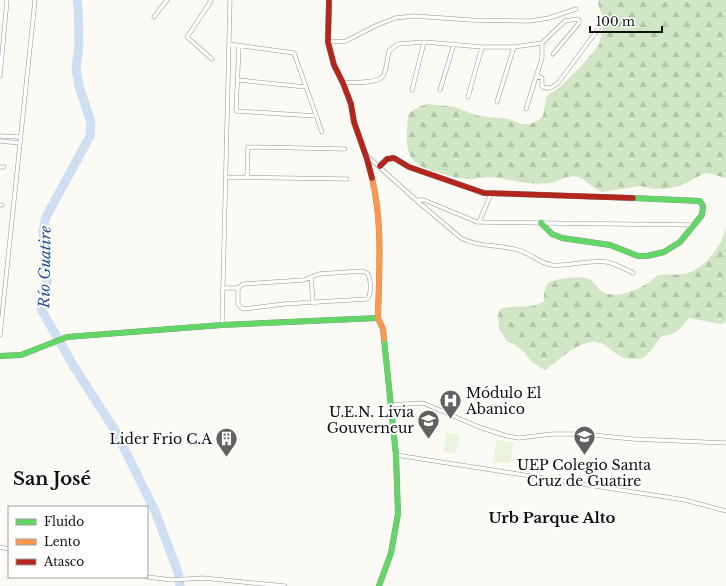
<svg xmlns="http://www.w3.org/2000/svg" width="726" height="586" viewBox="0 0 726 586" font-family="'Libre Baskerville',serif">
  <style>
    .forest { fill: url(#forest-firs) }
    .pitch { fill: #ebf3df }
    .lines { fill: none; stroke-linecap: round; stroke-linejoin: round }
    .river { stroke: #cedff2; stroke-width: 9 }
    .street-casing { stroke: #959592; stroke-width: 4.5 }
    .fast-casing { stroke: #8c8b89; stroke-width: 6 }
    .slow-casing { stroke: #8c8b89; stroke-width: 6 }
    .jam-casing { stroke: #8c8b89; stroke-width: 6 }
    .street { stroke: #fefefd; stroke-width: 3.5 }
    .fast { stroke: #63d668; stroke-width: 5.5 }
    .slow { stroke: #ff974d; stroke-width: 5.5 }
    .jam { stroke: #b3261e; stroke-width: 5.5 }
    .labels { text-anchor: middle; stroke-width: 4; stroke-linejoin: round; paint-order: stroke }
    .poi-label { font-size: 14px; fill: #0f0f0f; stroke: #fff; text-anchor: end }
    .water-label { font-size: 15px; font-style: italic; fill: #225096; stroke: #fff }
    .neighbourhood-label { font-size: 15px; font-weight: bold; fill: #0f0f0f; stroke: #fff }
    .district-label { font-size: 18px; font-weight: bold; fill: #0f0f0f; stroke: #fff }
  </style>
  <defs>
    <pattern id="forest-firs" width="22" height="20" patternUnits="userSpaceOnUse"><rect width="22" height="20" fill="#d1e6c5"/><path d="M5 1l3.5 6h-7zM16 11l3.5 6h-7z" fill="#b2c4a8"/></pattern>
  </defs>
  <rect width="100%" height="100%" fill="#fbfaf4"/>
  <!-- forest -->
  <path class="forest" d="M598,0H726V178L712,174L705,173L680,186L665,189H653L641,186L601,192C593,188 584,178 578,177C567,174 559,182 549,183C529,185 516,181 498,178C488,176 477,179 467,179C459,179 451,176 443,174C404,165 405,150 408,116L410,112L421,106L428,104L454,107L479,116L509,119L522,124H530L537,121L543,116L546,98L548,95L561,86L584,63L599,45L604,20L599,7Z
    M726,226V322L720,324L689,318C681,328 676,335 662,336C656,343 651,352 644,357C641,359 638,359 635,359C614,361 607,338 590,342C574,345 558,361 545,370L539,367L529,359L525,353L512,343L507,341L499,329L498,315L500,309C515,304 530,310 544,302C544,296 544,289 547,284C552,278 582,276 589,279C596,283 598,291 605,293C622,299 647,286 658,275C667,274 675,275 683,274C703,272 724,244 726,226Z"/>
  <!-- pitch -->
  <path class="pitch" d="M447,432L459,435L455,454L443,452Z
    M496,440L513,442L511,463L494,462Z"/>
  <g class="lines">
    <!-- river -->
    <path class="river" d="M77,0L78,6L79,45L76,69L79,86L91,123L90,136L46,217L43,232L46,257L47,284L41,309L73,365L116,432L155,511L178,572L180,586"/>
    <defs>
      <path id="street" d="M210,0L211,1L187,37L212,59
        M154,17L167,0
        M328,42L346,41L375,26L395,18L414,16L471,20L530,21L549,18L576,9
        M229,44L294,53L322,132
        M239,46L236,111L316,116
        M0,76L7,0
        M536,76L542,78V86C547,91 553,87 558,83L599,28
        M238,80L306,87
        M343,83C352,82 378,84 383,76C387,69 387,59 389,51L398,44L424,42L482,47H514L542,43L565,21L577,19L579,20V23L553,54
        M412,90L424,42
        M440,90L454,44
        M468,97L482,47
        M497,102L514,47
        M526,109L542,58V43
        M0,136L20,137
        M0,141L20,143
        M367,156L416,200L461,238C479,248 502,244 521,251C532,255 540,263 552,265C570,267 589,259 607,262C616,264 625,269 633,273
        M0,167H4
        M226,177L347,179
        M247,177L248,147L345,149
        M416,200H424L477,222L693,225
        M0,205H2
        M479,222L491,194
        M362,271L367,273C371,278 372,294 367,299L284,304L243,309L238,304V288L243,284L304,280L319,274Z
        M311,277L313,303
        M223,288H238
        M222,325L230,0
        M0,335L35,0
        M390,405L423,403L479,427L507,436L519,438L552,434H582L633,439L726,443
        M396,455L685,500L726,511
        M0,547L9,549
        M147,577L172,580L203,578L285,586"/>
      <path id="fast" d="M541,223L552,234L562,238L610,245L638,256H647L664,252L680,242L702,215L703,206L700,201L633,198
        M0,356L21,355L67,337L222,325L378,318
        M379,586L391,553L398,514L396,455L384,339"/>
      <path id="slow" d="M372,178C383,224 379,271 378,318L383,329L384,339"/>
      <path id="jam" d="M329,0L328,42L334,65L343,83L351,104L354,122L367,159L372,178
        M380,166L387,159L394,158L409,167L484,193L633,198"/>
    </defs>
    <!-- street casing -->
    <use href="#street" class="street-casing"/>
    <!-- fast casing -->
    <use href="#fast" class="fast-casing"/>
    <!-- slow casing -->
    <use href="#slow" class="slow-casing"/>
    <!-- jam casing -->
    <use href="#jam" class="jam-casing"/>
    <!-- street -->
    <use href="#street" class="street"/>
    <!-- fast -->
    <use href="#fast" class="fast"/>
    <!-- slow -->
    <use href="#slow" class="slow"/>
    <!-- jam -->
    <use href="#jam" class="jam"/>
  </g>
  <!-- icons -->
  <defs>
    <symbol id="hospital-pin" viewBox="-11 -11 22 30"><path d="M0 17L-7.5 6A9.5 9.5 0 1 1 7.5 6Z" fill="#62615f" stroke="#fff"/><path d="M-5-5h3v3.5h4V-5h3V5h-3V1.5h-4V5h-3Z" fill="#fff"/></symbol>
    <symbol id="school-pin" viewBox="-11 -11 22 30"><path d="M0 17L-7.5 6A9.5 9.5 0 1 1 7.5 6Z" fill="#62615f" stroke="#fff"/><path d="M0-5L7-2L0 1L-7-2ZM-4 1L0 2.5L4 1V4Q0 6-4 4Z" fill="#fff"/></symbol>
    <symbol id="building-pin" viewBox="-11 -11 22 30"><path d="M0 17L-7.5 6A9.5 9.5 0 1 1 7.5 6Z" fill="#62615f" stroke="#fff"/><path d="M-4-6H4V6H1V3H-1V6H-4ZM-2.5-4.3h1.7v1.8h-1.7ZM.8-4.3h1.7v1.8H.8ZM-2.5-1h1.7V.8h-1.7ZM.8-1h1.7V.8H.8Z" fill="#fff"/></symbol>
  </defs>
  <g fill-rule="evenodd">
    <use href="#hospital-pin" x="438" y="388" width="25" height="34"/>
    <use href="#school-pin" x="416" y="408" width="25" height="34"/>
    <use href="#school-pin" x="572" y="424" width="25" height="34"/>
    <use href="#building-pin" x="214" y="426" width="25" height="34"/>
  </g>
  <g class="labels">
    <!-- poi labels -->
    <g class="poi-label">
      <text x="466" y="398" text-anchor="start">Módulo El<tspan x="466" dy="16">Abanico</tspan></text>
      <text x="414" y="417">U.E.N. Livia<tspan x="414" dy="16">Gouverneur</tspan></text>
      <text x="212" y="444">Lider Frio C.A</text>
      <text x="584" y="470" text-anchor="middle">UEP Colegio Santa<tspan x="584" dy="16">Cruz de Guatire</tspan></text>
    </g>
    <!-- water labels -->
    <g class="water-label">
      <text transform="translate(45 267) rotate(-89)" y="5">Río Guatire</text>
    </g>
    <!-- neighbourhood labels -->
    <g class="neighbourhood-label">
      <text x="552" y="523">Urb Parque Alto</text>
    </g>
    <!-- district labels -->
    <g class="district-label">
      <text x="52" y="485">San José</text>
    </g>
  </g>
  <!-- legend -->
  <rect x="8" y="506" width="140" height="72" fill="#ffffff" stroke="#9f9f9f"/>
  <rect x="16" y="519" width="20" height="6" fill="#63d668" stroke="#9f9f9f"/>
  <text x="44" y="526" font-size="12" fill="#0f0f0f">Fluido</text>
  <rect x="16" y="539" width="20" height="6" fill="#ff974d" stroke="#9f9f9f"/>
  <text x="44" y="546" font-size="12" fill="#0f0f0f">Lento</text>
  <rect x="16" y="559" width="20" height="6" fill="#b3261e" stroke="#9f9f9f"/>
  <text x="44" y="566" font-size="12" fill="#0f0f0f">Atasco</text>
  <!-- scale -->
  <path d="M590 26v6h72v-6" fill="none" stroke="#0f0f0f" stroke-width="2"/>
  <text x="596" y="26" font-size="12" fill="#0f0f0f" stroke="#ffffff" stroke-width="3" paint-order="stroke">100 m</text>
</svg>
